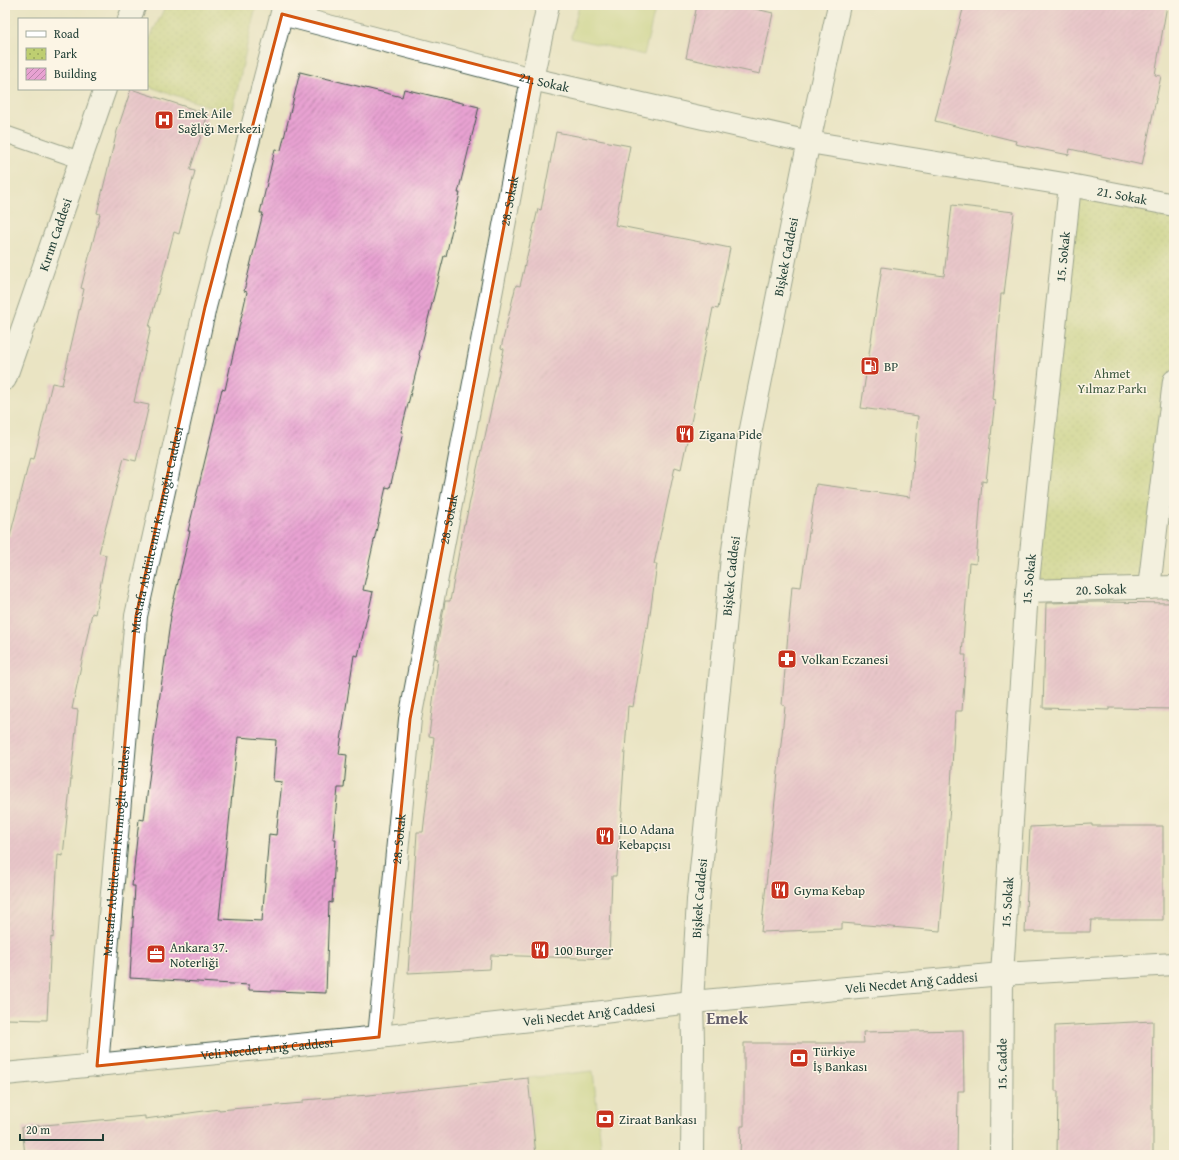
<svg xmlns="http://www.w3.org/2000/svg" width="1179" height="1160" viewBox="0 0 1179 1160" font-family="'Gentium Book Plus',serif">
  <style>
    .green { fill: #bece71; stroke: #6e8652 }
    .park { fill: url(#park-dots); stroke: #6e8652 }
    .building { fill: url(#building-hatch); fill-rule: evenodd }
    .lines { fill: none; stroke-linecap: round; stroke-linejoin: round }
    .lane-casing { stroke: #3d5649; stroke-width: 18 }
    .street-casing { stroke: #3d5649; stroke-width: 24 }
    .secondary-casing { stroke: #3d5649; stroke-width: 24 }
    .lane { stroke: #fff; stroke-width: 16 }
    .street { stroke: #fff; stroke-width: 22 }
    .secondary { stroke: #fff; stroke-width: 22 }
    .marked { fill: none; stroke: #d45610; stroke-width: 3; stroke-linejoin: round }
    .labels { text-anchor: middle; stroke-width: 3; stroke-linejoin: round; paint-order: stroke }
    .street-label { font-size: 13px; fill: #1f3d34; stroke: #fcf5e5 }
    .poi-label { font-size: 13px; fill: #1f3d34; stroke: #fcf5e5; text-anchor: start }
    .park-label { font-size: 13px; fill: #3f5a40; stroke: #fcf5e5 }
    .district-label { font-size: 17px; font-weight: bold; fill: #65606b; stroke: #fcf5e5 }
  </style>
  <defs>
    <pattern id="park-dots" width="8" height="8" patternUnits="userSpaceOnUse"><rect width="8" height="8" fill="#bece71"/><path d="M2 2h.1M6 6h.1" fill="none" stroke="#9aa85e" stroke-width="1.8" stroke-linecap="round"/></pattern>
    <pattern id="building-hatch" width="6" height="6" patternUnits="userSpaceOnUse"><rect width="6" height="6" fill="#e8a2d2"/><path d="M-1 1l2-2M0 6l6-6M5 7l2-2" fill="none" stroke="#bb85ab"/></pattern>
  </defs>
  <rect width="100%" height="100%" fill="#fcf5e5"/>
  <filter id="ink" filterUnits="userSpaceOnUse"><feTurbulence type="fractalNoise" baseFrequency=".025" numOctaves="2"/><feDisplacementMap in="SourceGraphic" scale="8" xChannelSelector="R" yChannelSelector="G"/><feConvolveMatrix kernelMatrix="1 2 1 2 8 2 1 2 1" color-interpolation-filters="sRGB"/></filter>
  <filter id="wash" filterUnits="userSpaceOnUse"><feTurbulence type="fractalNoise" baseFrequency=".012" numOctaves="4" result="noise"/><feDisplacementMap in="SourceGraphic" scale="16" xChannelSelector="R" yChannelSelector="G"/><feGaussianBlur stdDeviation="0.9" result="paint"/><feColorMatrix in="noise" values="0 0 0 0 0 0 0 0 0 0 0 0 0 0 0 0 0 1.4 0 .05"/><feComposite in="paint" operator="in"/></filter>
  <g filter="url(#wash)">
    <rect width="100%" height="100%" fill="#eae4c3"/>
    <!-- green -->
    <path class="green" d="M579,5H656L644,55L571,38Z
      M593,1071L602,1155H536L528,1078Z"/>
    <!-- park -->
    <path class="park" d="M166,5H256L232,114L147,86V44Z
      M1070,185L1174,205V381L1149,588L1027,591Z"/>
    <g id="blocks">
      <!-- building -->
      <path class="building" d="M697,5H739L773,13L760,74L686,58Z
        M964,5H1167L1155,75L1161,76L1142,165L1070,149L1069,155L1015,144L1016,141L935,121Z
        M300,72L402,97L404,89L479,107L458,193H460L446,256H444L419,355L420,356L401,432H403L390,488L386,487L363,590L373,592L358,656L354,655L339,754L347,755L344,788H338L333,839H336L332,903L329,902L326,993L249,990V985L130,978L135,886H132L139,819L144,820L156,723L171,616H170L190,531H188L222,389L225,390L247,292L244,291L263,213H260L275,149L281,150ZM238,737L276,740L273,781L282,782L276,835L269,834L262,921L219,919Z
        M131,89L208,114L190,170L195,171L179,234L174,232L149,327H151L134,402L149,405L136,461L124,458L99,553L106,555L95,614L92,613L72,709L78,710L63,856L58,855L53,938L51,937L47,1020L5,1019V535L10,536L30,458L34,459L52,383L62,385L84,289L81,288L100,214L97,213L117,131Z
        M556,132L630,146L615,225L730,248L718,309L713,308L693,408H694L681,469L675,467L654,564H657L648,628L646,627L633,707L628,706L621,811H622L616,876H612L609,959L491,955L490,969L408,973L417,832H423L434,737L429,736L438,659L435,658L444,608L445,601H450L464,524H465L483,441H484L504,349L501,348L516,285L520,286L538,209L541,210Z
        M952,205L1014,212L1004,294H1001L992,399L995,400L986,482L982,481L976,564L969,563L962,655H966L962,711H955L950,806L940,931L842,923V929L761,932L785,706L782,705L792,586L801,587L816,484L910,497L918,416L861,408L882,267L944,276Z
        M1097,602L1174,603V709L1109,708V710L1043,708L1046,603Z
        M1092,824V826H1163V920H1091L1090,932H1025L1030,827Z
        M1153,1021L1152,1110H1153V1155H1057L1058,1091H1055V1026Z
        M963,1030L964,1091H958L957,1155H740L741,1126H744V1043H864L863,1032Z
        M528,1078L536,1155H25L22,1127L145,1116V1119L219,1109V1110L303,1103V1100L369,1095Z"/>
    </g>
  </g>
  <g filter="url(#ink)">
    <use href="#blocks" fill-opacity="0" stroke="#3d5649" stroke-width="1"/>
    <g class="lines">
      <defs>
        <path id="lane" d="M5,134L80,160"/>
        <g id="street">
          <path id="s1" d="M282,14L532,79L809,142L1070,185L1174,205"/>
          <path d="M1149,588L1174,381"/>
          <path id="s2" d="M1027,591L1174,587"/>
          <path id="s3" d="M379,1037L410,719L532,79L548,5"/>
          <path id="s4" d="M97,1066L136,616L205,307L284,5"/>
          <path id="s5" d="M5,1074L379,1037L692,1002L1002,974L1174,964"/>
          <path id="s6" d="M1001,1155L1002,974L1027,591L1070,185"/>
        </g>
        <g id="secondary">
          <path d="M129,19L135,5"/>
          <path id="s7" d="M5,379L105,89"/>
          <path id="s8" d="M692,1155L693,1041L692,1002L698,900L732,557L749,439L803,169L839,5"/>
        </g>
      </defs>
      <!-- lane casing -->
      <use href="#lane" class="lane-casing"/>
      <!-- street casing -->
      <use href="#street" class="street-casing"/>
      <!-- secondary casing -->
      <use href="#secondary" class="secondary-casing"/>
      <!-- lane -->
      <use href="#lane" class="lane"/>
      <!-- street -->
      <use href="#street" class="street"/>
      <!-- secondary -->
      <use href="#secondary" class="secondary"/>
    </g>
  </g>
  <!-- marked area -->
  <path d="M0 0H1179V1160H0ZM282,14L532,79L410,719L379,1037L97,1066L136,616L205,307Z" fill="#eae4c3" fill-opacity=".55" fill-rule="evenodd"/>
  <path class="marked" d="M282,14L532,79L410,719L379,1037L97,1066L136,616L205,307Z"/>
  <!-- icons -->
  <defs>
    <symbol id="hospital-square" viewBox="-11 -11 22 22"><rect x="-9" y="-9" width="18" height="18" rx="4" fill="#c8321e" stroke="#fcf5e5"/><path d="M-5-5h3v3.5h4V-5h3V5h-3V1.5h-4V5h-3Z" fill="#fff"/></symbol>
    <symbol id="fuel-square" viewBox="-11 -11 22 22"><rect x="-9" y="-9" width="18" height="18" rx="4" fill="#c8321e" stroke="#fcf5e5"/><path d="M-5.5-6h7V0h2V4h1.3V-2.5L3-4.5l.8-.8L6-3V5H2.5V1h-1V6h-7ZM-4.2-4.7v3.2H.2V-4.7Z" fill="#fff"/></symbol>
    <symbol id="restaurant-square" viewBox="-11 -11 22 22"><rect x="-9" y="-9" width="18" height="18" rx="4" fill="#c8321e" stroke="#fcf5e5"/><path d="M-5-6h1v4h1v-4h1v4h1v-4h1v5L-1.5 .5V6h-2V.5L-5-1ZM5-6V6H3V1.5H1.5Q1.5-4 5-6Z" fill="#fff"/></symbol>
    <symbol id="pharmacy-square" viewBox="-11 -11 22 22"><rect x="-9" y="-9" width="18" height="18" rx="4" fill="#c8321e" stroke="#fcf5e5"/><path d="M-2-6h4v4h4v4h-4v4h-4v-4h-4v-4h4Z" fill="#fff"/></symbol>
    <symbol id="office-square" viewBox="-11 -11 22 22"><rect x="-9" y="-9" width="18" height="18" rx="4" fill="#c8321e" stroke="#fcf5e5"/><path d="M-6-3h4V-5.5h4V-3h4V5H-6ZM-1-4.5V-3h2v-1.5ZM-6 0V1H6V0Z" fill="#fff"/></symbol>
    <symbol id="bank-square" viewBox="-11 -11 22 22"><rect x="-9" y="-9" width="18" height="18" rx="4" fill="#c8321e" stroke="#fcf5e5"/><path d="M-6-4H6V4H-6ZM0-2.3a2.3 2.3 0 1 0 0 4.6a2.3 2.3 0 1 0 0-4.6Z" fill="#fff"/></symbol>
  </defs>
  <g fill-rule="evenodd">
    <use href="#hospital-square" x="153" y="109" width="22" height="22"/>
    <use href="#fuel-square" x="859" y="355" width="22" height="22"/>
    <use href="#restaurant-square" x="674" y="423" width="22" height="22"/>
    <use href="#pharmacy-square" x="776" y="648" width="22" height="22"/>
    <use href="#restaurant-square" x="594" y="825" width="22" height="22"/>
    <use href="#restaurant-square" x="769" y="879" width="22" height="22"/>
    <use href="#restaurant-square" x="529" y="939" width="22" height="22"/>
    <use href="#office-square" x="145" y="943" width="22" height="22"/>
    <use href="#bank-square" x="788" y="1047" width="22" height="22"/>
    <use href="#bank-square" x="594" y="1108" width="22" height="22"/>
  </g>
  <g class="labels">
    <!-- street labels -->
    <g class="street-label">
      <text dy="5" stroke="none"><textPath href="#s1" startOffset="271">21. Sokak</textPath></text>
      <text dy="5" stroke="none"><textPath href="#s1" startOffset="860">21. Sokak</textPath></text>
      <text dy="5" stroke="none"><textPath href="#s3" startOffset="847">28. Sokak</textPath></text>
      <text dy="5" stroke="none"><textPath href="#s7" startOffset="153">Kırım Caddesi</textPath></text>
      <text dy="5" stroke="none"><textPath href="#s8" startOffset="905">Bişkek Caddesi</textPath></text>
      <text dy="5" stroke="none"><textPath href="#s6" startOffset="901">15. Sokak</textPath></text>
      <text dy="5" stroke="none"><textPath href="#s3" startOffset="523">28. Sokak</textPath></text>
      <text dy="5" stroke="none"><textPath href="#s4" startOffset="540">Mustafa Abdülcemil Kırımoğlu Caddesi</textPath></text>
      <text dy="5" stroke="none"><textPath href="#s8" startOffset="581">Bişkek Caddesi</textPath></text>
      <text dy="5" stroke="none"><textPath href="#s6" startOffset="577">15. Sokak</textPath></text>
      <text dy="5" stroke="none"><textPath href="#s2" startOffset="74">20. Sokak</textPath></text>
      <text dy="5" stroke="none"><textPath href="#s3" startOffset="199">28. Sokak</textPath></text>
      <text dy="5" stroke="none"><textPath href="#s4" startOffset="216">Mustafa Abdülcemil Kırımoğlu Caddesi</textPath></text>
      <text dy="5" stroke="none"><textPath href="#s8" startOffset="257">Bişkek Caddesi</textPath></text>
      <text dy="5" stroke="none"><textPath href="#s6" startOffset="253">15. Sokak</textPath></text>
      <text dy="5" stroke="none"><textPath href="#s5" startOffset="911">Veli Necdet Arığ Caddesi</textPath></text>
      <text dy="5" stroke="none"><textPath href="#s5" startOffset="587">Veli Necdet Arığ Caddesi</textPath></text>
      <text dy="5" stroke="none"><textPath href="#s5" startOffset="263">Veli Necdet Arığ Caddesi</textPath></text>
      <text dy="5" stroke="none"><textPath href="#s6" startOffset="91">15. Cadde</textPath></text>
    </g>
    <!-- poi labels -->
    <g class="poi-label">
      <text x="178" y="118">Emek Aile<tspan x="178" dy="15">Sağlığı Merkezi</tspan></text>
      <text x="884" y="371">BP</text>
      <text x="699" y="439">Zigana Pide</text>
      <text x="801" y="664">Volkan Eczanesi</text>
      <text x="619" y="834">İLO Adana<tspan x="619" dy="15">Kebapçısı</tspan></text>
      <text x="794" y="895">Gıyma Kebap</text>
      <text x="170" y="952">Ankara 37.<tspan x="170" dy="15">Noterliği</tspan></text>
      <text x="554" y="955">100 Burger</text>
      <text x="813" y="1056">Türkiye<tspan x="813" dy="15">İş Bankası</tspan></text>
      <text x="619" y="1124">Ziraat Bankası</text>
    </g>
    <!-- park labels -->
    <g class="park-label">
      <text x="1112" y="378">Ahmet<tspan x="1112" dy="15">Yılmaz Parkı</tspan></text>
    </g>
    <!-- district labels -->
    <g class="district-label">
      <text x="727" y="1024">Emek</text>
    </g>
  </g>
  <!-- margin -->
  <rect width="1179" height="1160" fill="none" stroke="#fcf5e5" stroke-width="20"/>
  <!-- legend -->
  <rect x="18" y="18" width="130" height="72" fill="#fcf5e5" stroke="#a4ab9e"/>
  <rect x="26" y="31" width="20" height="6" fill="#ffffff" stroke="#a4ab9e"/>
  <text x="54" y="38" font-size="12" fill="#1f3d34">Road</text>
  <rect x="26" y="48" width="20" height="12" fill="url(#park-dots)" stroke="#a4ab9e"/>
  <text x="54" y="58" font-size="12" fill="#1f3d34">Park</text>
  <rect x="26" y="68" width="20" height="12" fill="url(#building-hatch)" stroke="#a4ab9e"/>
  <text x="54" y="78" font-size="12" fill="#1f3d34">Building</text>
  <!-- scale -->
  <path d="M20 1134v6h83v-6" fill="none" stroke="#1f3d34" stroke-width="2"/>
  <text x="26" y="1134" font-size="12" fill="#1f3d34" stroke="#fcf5e5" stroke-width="3" paint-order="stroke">20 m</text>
</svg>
